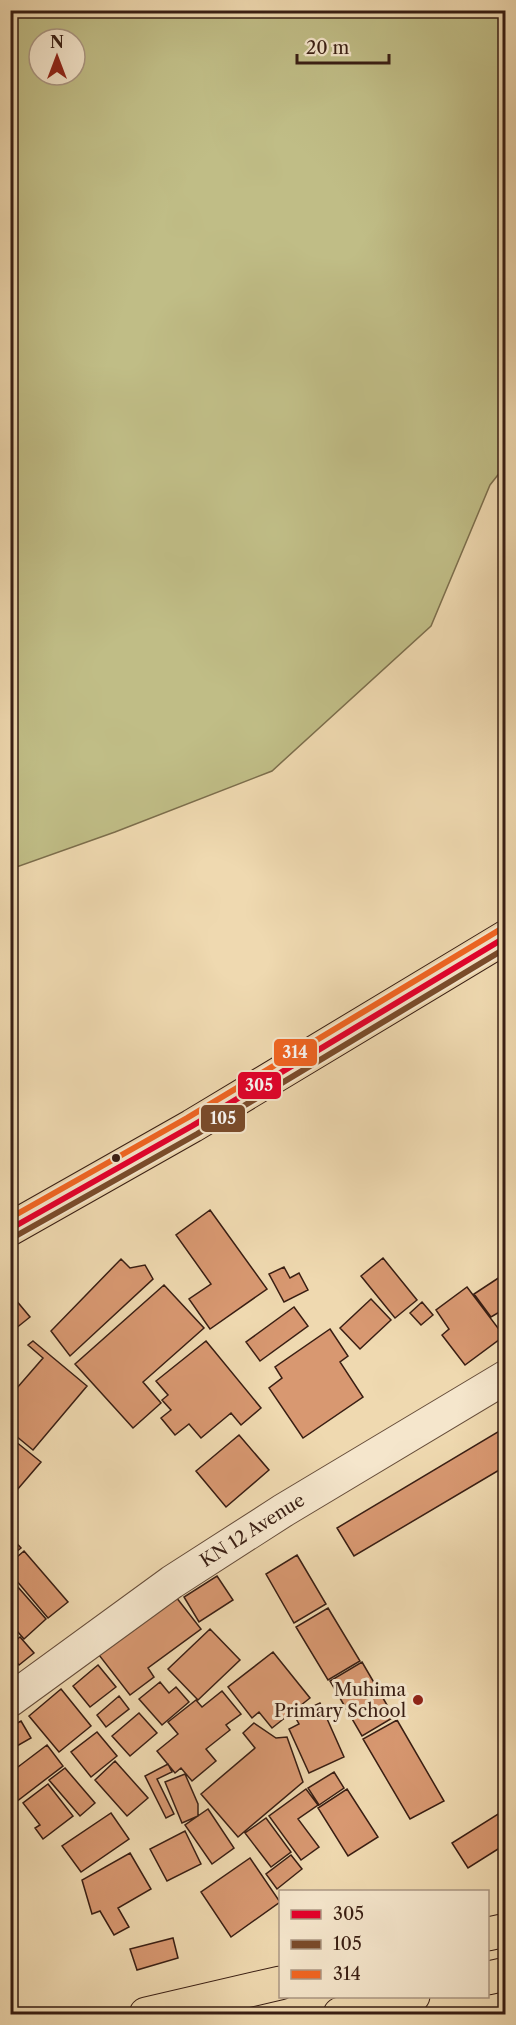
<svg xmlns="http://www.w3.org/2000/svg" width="516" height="2025" viewBox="0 0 516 2025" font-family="'Libre Caslon Text',serif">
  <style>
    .green { fill: #c0bd86; stroke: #7c6e4c; stroke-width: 1.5; fill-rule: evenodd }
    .building { fill: #d89871; stroke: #391e13; stroke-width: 1.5 }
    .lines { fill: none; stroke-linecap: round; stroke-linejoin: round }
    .minor-casing { stroke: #664d3a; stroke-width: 35 }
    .major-casing { stroke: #391e13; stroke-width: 35 }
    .highway-casing { stroke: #391e13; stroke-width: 35 }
    .minor { stroke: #f5e6cc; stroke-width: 33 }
    .major { stroke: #efd9b0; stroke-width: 33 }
    .highway { stroke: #efd9b0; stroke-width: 33 }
    .bus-1-casing { stroke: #f5e6cc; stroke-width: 10 }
    .bus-2-casing { stroke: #f5e6cc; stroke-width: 10 }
    .bus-3-casing { stroke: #f5e6cc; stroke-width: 10 }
    .bus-1 { stroke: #e4002b; stroke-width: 6 }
    .bus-2 { stroke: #7a4b2a; stroke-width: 6 }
    .bus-3 { stroke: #f26522; stroke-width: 6 }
    .bus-dot { fill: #391e13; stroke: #f5e6cc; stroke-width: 2 }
    .poi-dot { fill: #8f2418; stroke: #f5e6cc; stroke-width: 2 }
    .labels { text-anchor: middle; stroke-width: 6; stroke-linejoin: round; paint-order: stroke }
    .street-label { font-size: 18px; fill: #391e13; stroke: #f5e6cc }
    .poi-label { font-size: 18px; fill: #391e13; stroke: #f5e6cc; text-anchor: end }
    .line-badge { stroke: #f5e6cc; stroke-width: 2 }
    .badge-label { font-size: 16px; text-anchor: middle; font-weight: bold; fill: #fff }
  </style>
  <rect width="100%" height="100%" fill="#efd9b0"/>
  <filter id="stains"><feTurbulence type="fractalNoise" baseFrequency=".00333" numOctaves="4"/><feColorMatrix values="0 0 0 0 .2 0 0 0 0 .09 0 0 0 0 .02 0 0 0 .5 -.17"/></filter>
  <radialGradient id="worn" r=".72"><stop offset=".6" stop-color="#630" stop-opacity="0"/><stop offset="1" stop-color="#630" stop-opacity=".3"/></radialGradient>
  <!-- green -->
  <path class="green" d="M10,11H506L505,466L490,485L431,626L272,771L115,832L11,869ZM39,39H75V75H39Z"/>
  <!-- building -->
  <path class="building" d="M210,1210L267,1289L210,1329L189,1299L211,1284L176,1235Z
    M383,1258L417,1300L395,1318L361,1276Z
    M121,1259L130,1268L145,1265L153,1279L70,1356L51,1331Z
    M284,1267L290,1278L299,1273L308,1290L284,1302L269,1274Z
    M506,1273V1318L501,1311L491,1317L474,1294Z
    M164,1285L204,1328L143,1382L161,1403L133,1428L75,1364Z
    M467,1287L504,1336L465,1365L442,1335L449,1329L436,1310Z
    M10,1293L30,1317L10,1333Z
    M371,1299L391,1320L360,1349L340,1328Z
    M422,1302L433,1315L421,1325L410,1313Z
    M294,1307L308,1326L260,1361L246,1342Z
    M330,1329L348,1356L340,1362L363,1397L303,1438L269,1388L282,1378L275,1367Z
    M33,1341L87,1386L33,1450L10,1431V1396L43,1358L28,1345Z
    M206,1341L261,1408L241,1425L231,1413L201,1438L189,1424L175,1435L161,1418L171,1410L162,1400L168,1395L156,1381Z
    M506,1427V1466L354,1556L337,1528Z
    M239,1435L269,1470L226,1507L196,1471Z
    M10,1437L41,1462L17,1490L10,1485Z
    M10,1536L21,1548L10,1557Z
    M24,1551L68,1602L48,1618L10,1573V1563Z
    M297,1555L326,1604L294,1623L266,1574Z
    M217,1576L233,1600L199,1622L184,1597Z
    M10,1578L46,1619L24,1639L10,1623Z
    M176,1597L201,1629L148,1668L154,1677L130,1695L99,1655Z
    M328,1608L360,1661L328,1680L296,1627Z
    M210,1629L240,1660L198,1700L168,1669Z
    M20,1637L34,1653L19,1665L10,1655V1645Z
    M273,1652L310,1698L272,1728L259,1712L252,1718L228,1687Z
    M362,1662L394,1717L362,1736L330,1681Z
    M98,1665L116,1687L90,1707L73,1686Z
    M160,1682L169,1693L176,1687L189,1702L162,1725L139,1699Z
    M61,1689L91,1726L59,1752L29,1716Z
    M222,1691L241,1714L226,1725L230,1730L206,1749L216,1761L192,1781L181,1768L175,1773L157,1751L178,1734L168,1722L196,1700L202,1707Z
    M119,1696L129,1709L106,1727L97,1715Z
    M320,1703L344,1757L309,1773L289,1729L299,1724L294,1715Z
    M139,1713L157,1733L130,1756L112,1736Z
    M397,1720L444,1801L410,1819L363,1739Z
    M21,1721L31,1738L10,1750V1727Z
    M254,1723L276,1738L287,1737L303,1782L238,1837L201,1794L255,1748L243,1733Z
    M97,1732L117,1756L91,1777L71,1752Z
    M47,1745L63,1766L16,1802L10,1795V1773Z
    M115,1761L148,1798L127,1816L95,1780Z
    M168,1764L172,1772L157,1779L174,1814L166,1818L145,1776Z
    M65,1768L95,1803L80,1816L49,1780Z
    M334,1772L344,1788L319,1805L308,1788Z
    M185,1774L198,1804V1816L182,1823L165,1782Z
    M48,1784L73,1816L43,1839L35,1828L40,1825L23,1803Z
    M306,1789L318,1805L298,1819L319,1847L301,1860L269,1816Z
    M347,1789L378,1837L348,1856L318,1808Z
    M208,1809L234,1848L212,1864L185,1825Z
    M506,1809V1844L468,1868L452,1843Z
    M111,1813L129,1839L81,1872L62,1846Z
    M266,1818L291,1852L271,1867L245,1833Z
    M185,1831L201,1864L167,1881L150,1849Z
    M130,1853L151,1889L118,1908L129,1927L114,1935L100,1911L92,1914L82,1880Z
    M291,1855L302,1869L277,1889L266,1874Z
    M250,1858L280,1902L231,1937L201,1892Z
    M173,1938L178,1958L137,1970L130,1949Z"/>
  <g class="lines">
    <defs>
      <g id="minor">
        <path id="s1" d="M10,1700L172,1582L284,1510L506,1377"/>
      </g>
      <path id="major" d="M10,1229L192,1126L506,937"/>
      <path id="highway" d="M488,1934L506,1930
        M488,1978L506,1974
        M146,2014L280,1983
        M340,2014L413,1996"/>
    </defs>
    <!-- minor casing -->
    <use href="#minor" class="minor-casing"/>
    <!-- major casing -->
    <use href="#major" class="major-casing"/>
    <!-- highway casing -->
    <use href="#highway" class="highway-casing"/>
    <!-- minor -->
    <use href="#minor" class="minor"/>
    <!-- major -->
    <use href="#major" class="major"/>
    <!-- highway -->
    <use href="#highway" class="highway"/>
    <defs>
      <path id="bus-1" d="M10,1229L192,1126L506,937"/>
      <path id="bus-2" d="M14,1237L197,1134L506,948"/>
      <path id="bus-3" d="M10,1218L187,1118L501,929"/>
    </defs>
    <!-- bus-1 casing -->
    <use href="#bus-1" class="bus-1-casing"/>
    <!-- bus-2 casing -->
    <use href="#bus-2" class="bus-2-casing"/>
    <!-- bus-3 casing -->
    <use href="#bus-3" class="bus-3-casing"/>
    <!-- bus-1 -->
    <use href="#bus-1" class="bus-1"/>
    <!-- bus-2 -->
    <use href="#bus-2" class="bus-2"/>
    <!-- bus-3 -->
    <use href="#bus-3" class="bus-3"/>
  </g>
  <!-- markers -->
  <circle class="bus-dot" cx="116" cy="1158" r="5"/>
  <circle class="poi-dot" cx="418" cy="1700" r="6"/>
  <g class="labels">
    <!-- street labels -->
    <g class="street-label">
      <text dy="6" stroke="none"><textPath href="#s1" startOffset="296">KN 12 Avenue</textPath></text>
    </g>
    <!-- poi labels -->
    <g class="poi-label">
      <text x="406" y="1696">Muhima<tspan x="406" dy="21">Primary School</tspan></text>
    </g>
  </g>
  <g class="line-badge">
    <rect x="273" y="1038" width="45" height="29" rx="6" fill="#f26522"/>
    <rect x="237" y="1071" width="45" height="29" rx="6" fill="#e4002b"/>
    <rect x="200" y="1104" width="46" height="29" rx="6" fill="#7a4b2a"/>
  </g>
  <g class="badge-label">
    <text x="295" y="1058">314</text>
    <text x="259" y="1091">305</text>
    <text x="223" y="1124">105</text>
  </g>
  <!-- margin -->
  <rect width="516" height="2025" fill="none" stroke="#efd9b0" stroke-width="36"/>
  <rect x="12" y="12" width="492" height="2001" fill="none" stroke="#391e13" stroke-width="3"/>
  <rect x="18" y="18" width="480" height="1989" fill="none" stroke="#391e13" stroke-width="1.5"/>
  <!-- legend -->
  <rect x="279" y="1890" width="210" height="108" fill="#f5e6cc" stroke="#aa9682" stroke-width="1.5"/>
  <rect x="291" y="1910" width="30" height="9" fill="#e4002b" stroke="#aa9682" stroke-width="1.5"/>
  <text x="333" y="1920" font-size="18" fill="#391e13">305</text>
  <rect x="291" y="1940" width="30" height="9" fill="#7a4b2a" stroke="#aa9682" stroke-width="1.5"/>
  <text x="333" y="1950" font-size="18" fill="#391e13">105</text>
  <rect x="291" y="1970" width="30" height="9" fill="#f26522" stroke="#aa9682" stroke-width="1.5"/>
  <text x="333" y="1980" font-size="18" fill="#391e13">314</text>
  <!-- north arrow -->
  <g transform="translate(57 57)"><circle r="28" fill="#f5e6cc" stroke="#aa9682" stroke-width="1.5"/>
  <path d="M0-4.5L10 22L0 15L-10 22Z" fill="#8f2418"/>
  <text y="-9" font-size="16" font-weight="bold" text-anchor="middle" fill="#391e13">N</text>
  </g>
  <!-- scale -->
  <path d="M297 54v9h92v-9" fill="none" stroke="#391e13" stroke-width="3"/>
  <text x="306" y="54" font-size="18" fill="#391e13" stroke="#f5e6cc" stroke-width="4.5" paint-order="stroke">20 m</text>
  <rect width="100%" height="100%" filter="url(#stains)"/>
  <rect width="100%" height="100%" fill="url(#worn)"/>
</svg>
